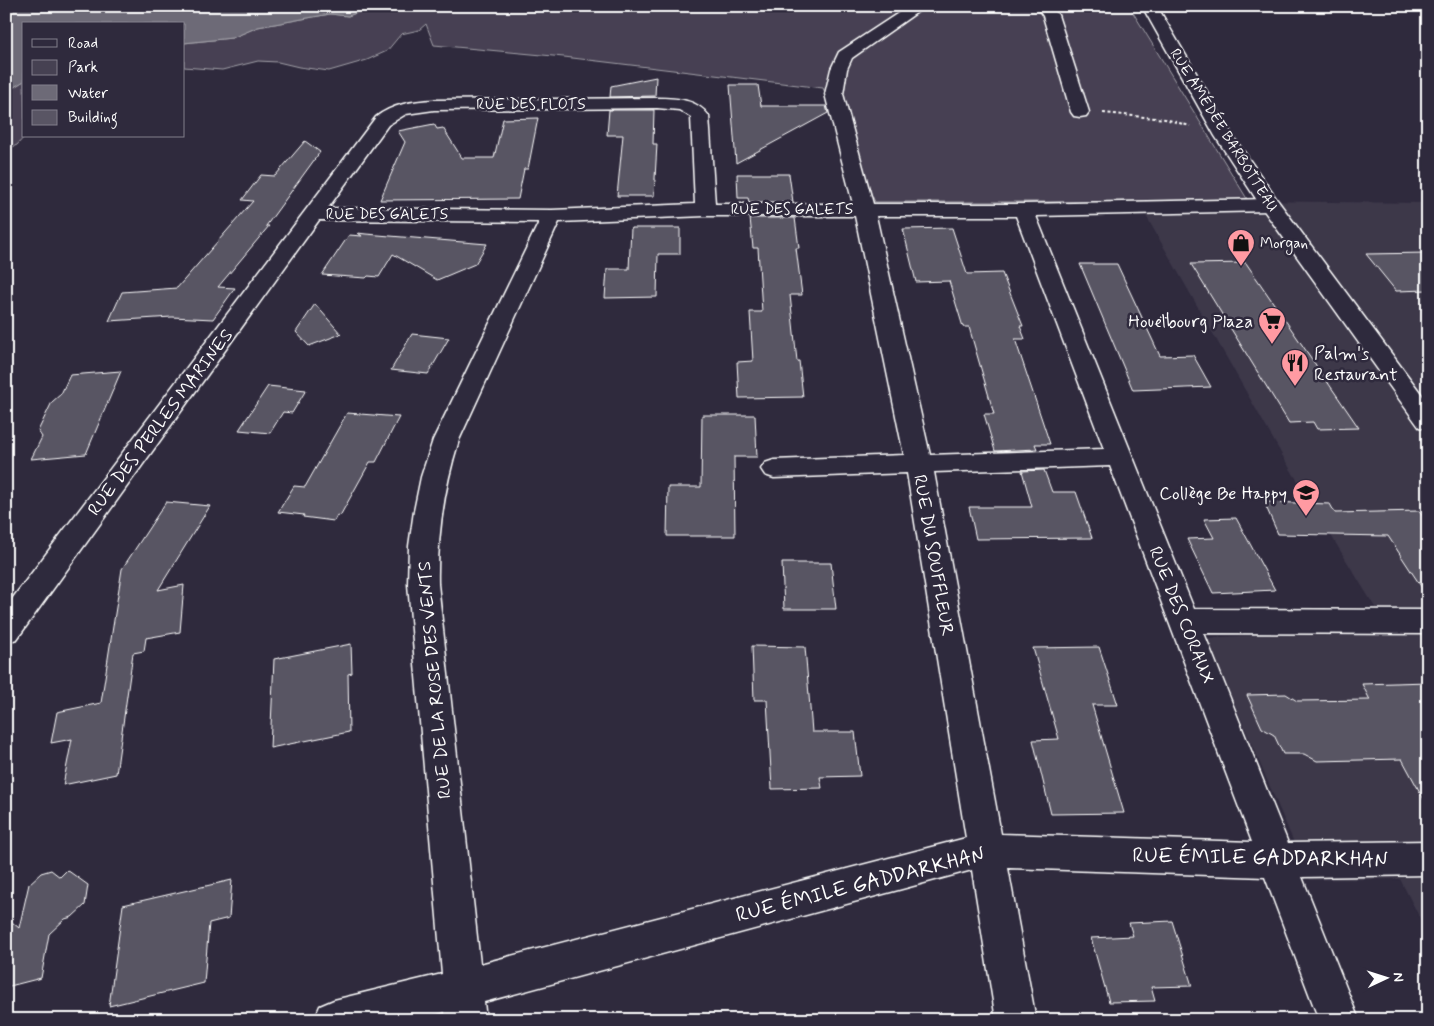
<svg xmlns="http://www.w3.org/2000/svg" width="1434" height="1026" viewBox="0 0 1434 1026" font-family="Mynerve,sans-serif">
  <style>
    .built { fill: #3c3749 }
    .green { fill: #464152; stroke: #a2a0a8 }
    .water { fill: #6d6a77; stroke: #a7a6ad }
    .building { fill: #595564; stroke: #fff }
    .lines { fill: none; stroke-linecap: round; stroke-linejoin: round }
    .street-casing { stroke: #fff; stroke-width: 3 }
    .secondary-casing { stroke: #fff; stroke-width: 3 }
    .path { stroke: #fff; stroke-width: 2; stroke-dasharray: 3 2.5; stroke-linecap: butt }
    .street { fill: #2f2a3d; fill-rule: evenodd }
    .secondary { fill: #2f2a3d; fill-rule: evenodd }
    .labels { text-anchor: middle; stroke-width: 5; stroke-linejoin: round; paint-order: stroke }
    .far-street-label { font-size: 15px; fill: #fff; stroke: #2f2a3d }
    .far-poi-label { font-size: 15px; fill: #fff; stroke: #2f2a3d; text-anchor: start }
    .poi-label { font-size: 18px; fill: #fff; stroke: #2f2a3d; text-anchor: end }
    .street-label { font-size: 18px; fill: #fff; stroke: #2f2a3d }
    .near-street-label { font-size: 21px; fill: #fff; stroke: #2f2a3d }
  </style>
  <rect width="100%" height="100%" fill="#2f2a3d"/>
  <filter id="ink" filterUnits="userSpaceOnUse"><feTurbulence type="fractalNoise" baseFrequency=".02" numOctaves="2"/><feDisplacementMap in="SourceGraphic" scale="10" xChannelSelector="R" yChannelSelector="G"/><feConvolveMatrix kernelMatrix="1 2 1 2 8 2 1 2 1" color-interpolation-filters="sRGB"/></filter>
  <g filter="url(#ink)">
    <!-- built -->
    <path class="built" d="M1137,200L1428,203V934L1400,879L1310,880L1206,638L1387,627L1286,462Z"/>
    <!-- green -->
    <path class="green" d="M368,6H1129L1249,202H875L823,88L564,57L434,45L426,24L419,30L401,34L387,51L367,60L329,71L299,67L278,62L258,61L222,70L184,67V43L232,38L258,27L330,14L348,16L364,10Z
      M24,81L25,136L17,145L6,150V92Z"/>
    <!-- water -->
    <path class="water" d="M6,6H368L364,10L348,16L330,14L258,27L232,38L184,43V24H24V81L6,92Z"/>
    <!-- building -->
    <path class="building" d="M656,77L655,96L610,97L611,86Z
      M730,85H758L761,106H826L828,113L736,163Z
      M609,110H654L653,144H657L654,196H617L623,135H607Z
      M538,118L528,169H524L518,199L380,200L405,142L398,131L434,124L437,129L443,128L462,158H494L503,119Z
      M305,141L320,152L266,226H269L218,287L235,288L213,319L172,317L109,321L122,292L177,288L253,201L242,200L261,175L275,176Z
      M737,174H789L793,202H749L748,198H738Z
      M750,218H795L799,248H796L802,295H790L797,361H799L803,397L739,398L737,362L753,361L750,312H762L758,248H753Z
      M631,228H680V254H658L657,297L605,298L607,269H629Z
      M952,228L967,274L1002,273L1023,326H1020L1025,339H1015L1050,444H1035L1037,449L995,451L984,414H994L969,327H963L949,281L916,282L903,229Z
      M358,233L366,234L487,244L475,264L437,280L393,254L379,277L368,276L366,278L322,275L349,235L362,236Z
      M1428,253V290L1396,291L1366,254Z
      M1246,263L1359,428L1317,429L1313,422L1289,423L1191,264Z
      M1080,264H1117L1160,356L1193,355L1211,387L1133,390Z
      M315,304L341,334L309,346L296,332Z
      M412,334L449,338L428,374L391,370Z
      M121,371L86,454L31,459L42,437L38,431L52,402L61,394L70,375Z
      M268,386L306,390L292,413L283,412L270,433L239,430Z
      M347,413L399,417L376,462H370L340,516L337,515L334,521L303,517L304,515L278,512L294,486L305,487Z
      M702,415H755L757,457H734L735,536H667L668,487H701Z
      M1044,470L1052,492H1076L1092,538L976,539L969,507H1032L1022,471Z
      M166,502L210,506L158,590L184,585L180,632L146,638L144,651L133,653L116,774L63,785L72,739L51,743L57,712L101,703L122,569Z
      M1264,502L1330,504L1335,513L1419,511L1428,524V597L1388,536L1278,534Z
      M1236,518L1275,590L1213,593L1187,539L1214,538L1204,519Z
      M782,563H831L836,609H784Z
      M351,644L352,673L348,674L349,732L270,748L274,659Z
      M752,646L805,647L812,732H855L860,776L820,777L822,788L772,789L767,700H754Z
      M1099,647L1118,705H1092L1124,813L1051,814L1033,740L1059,739L1033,648Z
      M1428,682V807L1402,759L1317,761L1304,754H1283L1274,735L1262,728L1247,695L1286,694L1297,701L1370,700L1362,684Z
      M51,870L60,877L67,870L88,885L85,905L72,917L65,919L49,934L41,978L6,987V917L19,928L29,884L41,873Z
      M232,880L229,918L209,923L204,983L109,1006L123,905Z
      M1172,921L1192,986L1151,987L1155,1001L1109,1002L1091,938L1133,936L1129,923Z"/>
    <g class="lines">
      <defs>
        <path id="street" d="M909,6H926L852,58L847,69L843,94L873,204H1024L1270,199L1277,201L1280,205L1277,209L1270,211L1036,216L1194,609L1428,610V634L1204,633L1288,843L1428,841V875L1302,877L1359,1020H1319L1265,877L1008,868L1036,1020H996L972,870L484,1002L486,1020H446L445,1012L415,1020H314L320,1006L334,1000L442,974L408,584L409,546L414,511L421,477L433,440L539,222L319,220L17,639L6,642V607L376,117C393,104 413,101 434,100L657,98C676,98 697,99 709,116L715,204H853L825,94L831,69L839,52ZM657,108L679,110L691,117L695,204L552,210L328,208L388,125L406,114L434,110ZM705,216H855L904,455L774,460L765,463L761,469L765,475L774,478L907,473L966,838L480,964L438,584C437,534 444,488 459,440L559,222ZM876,216H1016L1104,449L930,455ZM1110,466L1252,842L1001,834L934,472Z
          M1036,6H1051L1058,15L1089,112L1086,116L1080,117L1074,116L1071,112L1043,16Z"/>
        <path id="secondary" d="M1142,6H1157L1233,136L1278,201L1428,403V429L1419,427L1260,205L1215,136Z"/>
      </defs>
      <!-- street casing -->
      <use href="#street" class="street-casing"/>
      <!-- secondary casing -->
      <use href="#secondary" class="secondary-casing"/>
      <!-- path -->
      <path class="path" d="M1103,113L1165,119L1190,126"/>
      <!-- street -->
      <use href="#street" class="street"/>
      <!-- secondary -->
      <use href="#secondary" class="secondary"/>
    </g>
  </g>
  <!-- icons -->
  <defs>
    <symbol id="shop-pin" viewBox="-11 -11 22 30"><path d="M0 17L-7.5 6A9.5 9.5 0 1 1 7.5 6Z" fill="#ff9aa2" stroke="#2f2a3d"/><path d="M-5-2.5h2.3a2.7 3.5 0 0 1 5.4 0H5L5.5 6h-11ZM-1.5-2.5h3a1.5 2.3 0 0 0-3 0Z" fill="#111"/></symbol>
    <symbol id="supermarket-pin" viewBox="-11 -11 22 30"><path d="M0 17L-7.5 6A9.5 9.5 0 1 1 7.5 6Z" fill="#ff9aa2" stroke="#2f2a3d"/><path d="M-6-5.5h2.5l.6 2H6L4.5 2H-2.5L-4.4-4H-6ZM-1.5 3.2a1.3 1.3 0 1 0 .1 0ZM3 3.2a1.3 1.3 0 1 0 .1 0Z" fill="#111"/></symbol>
    <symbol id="restaurant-pin" viewBox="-11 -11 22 30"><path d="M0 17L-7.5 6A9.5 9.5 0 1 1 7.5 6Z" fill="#ff9aa2" stroke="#2f2a3d"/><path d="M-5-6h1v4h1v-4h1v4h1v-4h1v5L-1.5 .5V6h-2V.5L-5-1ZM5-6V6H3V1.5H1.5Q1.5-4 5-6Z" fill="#111"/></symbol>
    <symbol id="school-pin" viewBox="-11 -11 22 30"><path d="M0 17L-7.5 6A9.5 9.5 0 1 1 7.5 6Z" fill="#ff9aa2" stroke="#2f2a3d"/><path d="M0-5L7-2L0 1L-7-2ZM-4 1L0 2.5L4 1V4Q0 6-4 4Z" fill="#111"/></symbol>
  </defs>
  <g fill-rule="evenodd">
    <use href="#shop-pin" x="1225" y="227" width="32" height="43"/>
    <use href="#supermarket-pin" x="1256" y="305" width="32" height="43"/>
    <use href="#restaurant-pin" x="1279" y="347" width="32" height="43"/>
    <use href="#school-pin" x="1290" y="477" width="32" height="43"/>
  </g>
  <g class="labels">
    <!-- far-street labels -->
    <g class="far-street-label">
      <text x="531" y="109">RUE DES FLOTS</text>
      <text transform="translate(1224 130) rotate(58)" y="5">RUE AMÉDÉE BARBOTTEAU</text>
      <text x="792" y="214">RUE DES GALETS</text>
      <text x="387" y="219">RUE DES GALETS</text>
    </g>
    <!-- far-poi labels -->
    <g class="far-poi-label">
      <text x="1260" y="248">Morgan</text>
    </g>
    <!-- poi labels -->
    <g class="poi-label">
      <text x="1253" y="327">Houëlbourg Plaza</text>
      <text x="1314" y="359" text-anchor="start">Palm's<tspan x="1314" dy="21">Restaurant</tspan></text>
      <text x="1287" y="499">Collège Be Happy</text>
    </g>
    <!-- street labels -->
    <g class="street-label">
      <text transform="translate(160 422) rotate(-53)" y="6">RUE DES PERLES MARINES</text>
      <text transform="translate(934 555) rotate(80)" y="6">RUE DU SOUFFLEUR</text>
      <text transform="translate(1182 615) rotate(68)" y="6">RUE DES CORAUX</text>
      <text transform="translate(434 680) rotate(-95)" y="6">RUE DE LA ROSE DES VENTS</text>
    </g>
    <!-- near-street labels -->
    <g class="near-street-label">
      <text transform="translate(1260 857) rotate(1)" y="7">RUE ÉMILE GADDARKHAN</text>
      <text transform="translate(860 884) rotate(-14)" y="7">RUE ÉMILE GADDARKHAN</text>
    </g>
  </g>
  <!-- margin -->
  <rect width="1434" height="1026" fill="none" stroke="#2f2a3d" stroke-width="25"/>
  <rect x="12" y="12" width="1409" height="1001" fill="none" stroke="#fff" stroke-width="2" filter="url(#ink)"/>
  <!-- legend -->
  <rect x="22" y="22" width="162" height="115" fill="#2f2a3d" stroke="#827f8b"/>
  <rect x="32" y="39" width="25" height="8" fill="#2f2a3d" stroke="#827f8b"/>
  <text x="68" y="48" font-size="15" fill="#ffffff">Road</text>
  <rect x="32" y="60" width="25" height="15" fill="#464152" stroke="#827f8b"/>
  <text x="68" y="72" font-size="15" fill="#ffffff">Park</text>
  <rect x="32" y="85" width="25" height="15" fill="#6d6a77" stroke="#827f8b"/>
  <text x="68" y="98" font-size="15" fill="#ffffff">Water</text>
  <rect x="32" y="110" width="25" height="15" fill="#595564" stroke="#827f8b"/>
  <text x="68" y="122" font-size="15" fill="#ffffff">Building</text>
  <!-- north arrow -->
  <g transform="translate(1386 978) rotate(86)" stroke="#2f2a3d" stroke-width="4" paint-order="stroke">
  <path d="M0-4L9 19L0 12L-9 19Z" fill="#ffffff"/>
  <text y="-8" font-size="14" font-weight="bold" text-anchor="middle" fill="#ffffff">N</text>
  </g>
</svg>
